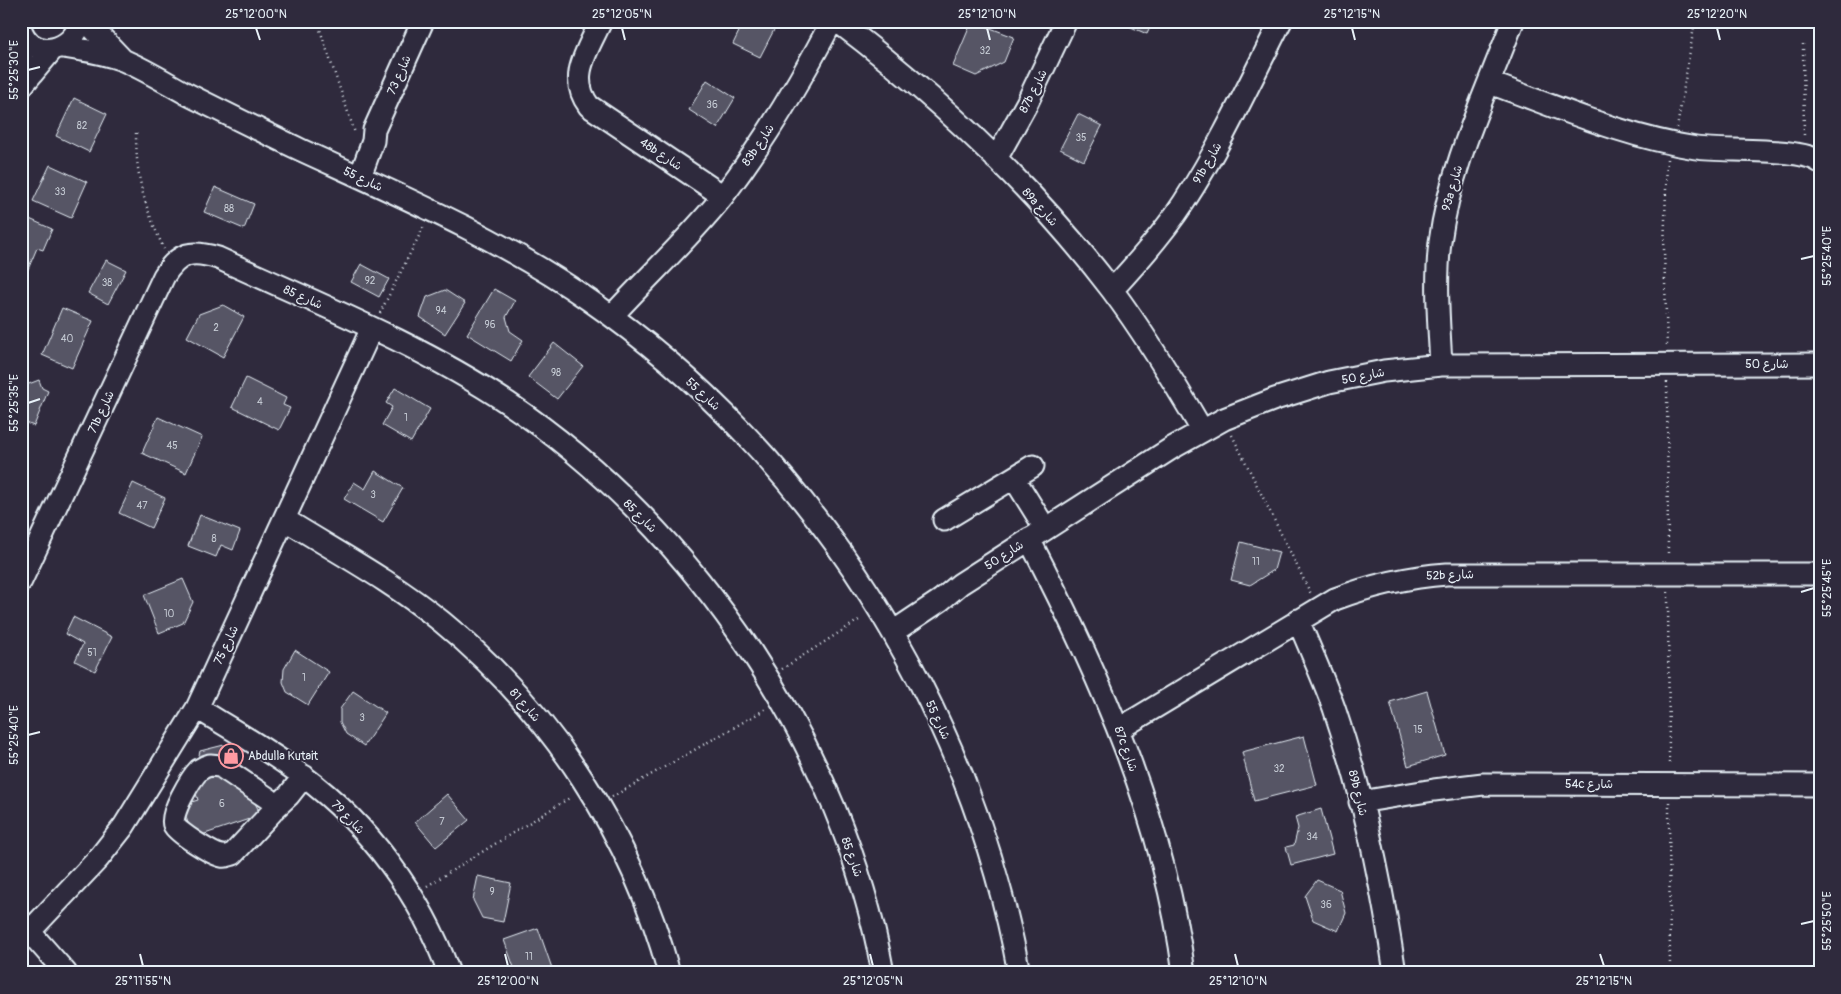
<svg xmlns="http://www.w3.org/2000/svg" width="1841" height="994" viewBox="0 0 1841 994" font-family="Pangolin,'Playpen Sans Arabic',sans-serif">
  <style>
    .building { fill: #575565; stroke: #e8f1f8 }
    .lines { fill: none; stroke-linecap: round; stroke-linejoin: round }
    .minor-casing { stroke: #e8f1f8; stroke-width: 25 }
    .path { stroke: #e8f1f8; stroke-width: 2.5; stroke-dasharray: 1 4; stroke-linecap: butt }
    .minor { stroke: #2f2a3d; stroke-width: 21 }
    .ticks { fill: none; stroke: #e8f1f8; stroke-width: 2 }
    .labels { text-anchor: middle; stroke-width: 4; stroke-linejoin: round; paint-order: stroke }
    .number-label { font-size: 10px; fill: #c4cad3 }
    .street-label { font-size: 12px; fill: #e8f1f8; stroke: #2f2a3d }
    .poi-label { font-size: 12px; fill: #e8f1f8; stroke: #2f2a3d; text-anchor: start }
    .neatline { fill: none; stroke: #e8f1f8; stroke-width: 2 }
    .ticks-label { font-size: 12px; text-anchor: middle; fill: #e8f1f8 }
  </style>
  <rect width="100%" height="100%" fill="#2f2a3d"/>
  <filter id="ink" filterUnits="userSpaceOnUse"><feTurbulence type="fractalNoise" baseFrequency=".02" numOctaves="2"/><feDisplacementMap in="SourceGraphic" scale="10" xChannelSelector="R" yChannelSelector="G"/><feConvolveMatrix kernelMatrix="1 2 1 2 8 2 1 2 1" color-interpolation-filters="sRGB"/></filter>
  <g filter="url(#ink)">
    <!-- building -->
    <path class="building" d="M744,21H767L776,26L760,57L733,44Z
      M972,21L1014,37L1004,62L976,76L953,66Z
      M1117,21H1153L1147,34Z
      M707,80L735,98L717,128L689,110Z
      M74,98L107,114L89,152L56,136Z
      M1078,114L1102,126L1084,161L1060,149Z
      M50,165L87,182L71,218L33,201Z
      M215,187L254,204L244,229L204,212Z
      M25,217L52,229L43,250L37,248L26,274L21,272V225Z
      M106,260L126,270L108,304L88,293Z
      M361,264L389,279L379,297L351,282Z
      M494,289L515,301L506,317L510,331L523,340L511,361L467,334Z
      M445,290L465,303L445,334L420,317L427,297Z
      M223,305L244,317L223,357L187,337L199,314Z
      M62,308L93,321L72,368L42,355Z
      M554,343L583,366L557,399L528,377Z
      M246,378L286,398L283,405L290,408L279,430L232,407Z
      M39,380L42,388L48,391L34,426L26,423L21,425V387Z
      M395,388L430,409L411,442L382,425L392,407L386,403Z
      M158,417L202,437L186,473L142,453Z
      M375,471L403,488L383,522L344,499L354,482L365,489Z
      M133,483L165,498L151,528L119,513Z
      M200,515L240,531L233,550L221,545L216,557L188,546Z
      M1241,542L1279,552L1274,570L1250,585L1231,580Z
      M183,579L193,602L183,623L159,633L144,595Z
      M73,617L112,637L95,671L75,661L83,644L65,634Z
      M295,650L329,672L308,705L287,692L283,682L284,669Z
      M353,691L386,713L364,746L346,734L340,722V709Z
      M1427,691L1445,755L1408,766L1390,702Z
      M1304,736L1317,785L1254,801L1242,752Z
      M224,745L232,752L227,758L204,762L198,759L200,751Z
      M225,770L232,788L246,785L261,815L193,838L182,805L198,800L192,781Z
      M447,794L469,820L436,847L415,822Z
      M1321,809L1333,854L1291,865L1286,847L1294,845L1298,828L1295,817Z
      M478,876L511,883L503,922L482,918L473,900Z
      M1317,880L1340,890L1346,913L1338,931L1313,920L1305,896Z
      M538,928L553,971L516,973L504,940Z
      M1330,966L1331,973H1303L1302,970Z"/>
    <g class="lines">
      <defs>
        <path id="minor" d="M86,21L122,59
          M601,21C588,50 567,77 589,106L723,196
          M837,21C939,98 1034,188 1112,290C1145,334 1174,382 1202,430
          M21,30C33,62 75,51 80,21
          M63,47C83,50 105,53 125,61C146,70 167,83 187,94C225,113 263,132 301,150C399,195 500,238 589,300C813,455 970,706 1019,973
          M21,66L24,37
          M1490,83C1557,107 1625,137 1696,148C1725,152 1801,147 1820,162
          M21,87L52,50
          M996,159L1027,103L1066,21
          M360,177L373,141L374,130L423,21
          M1112,290C1138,262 1163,234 1184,202C1221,145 1250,82 1281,21
          M612,316C649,275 689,239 723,196C765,141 800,82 832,21
          M1441,365C1439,324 1435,283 1440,242C1450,166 1486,93 1513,21
          M1014,478L1045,528
          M284,519C337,552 393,582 442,622C551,711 633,837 669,973
          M944,520L1033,466
          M1029,539C1100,676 1164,818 1184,973
          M21,581L164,276C179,252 192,250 218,258C316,303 418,343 508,403C696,529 843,749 883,973
          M1298,620C1310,649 1323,678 1334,708C1363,793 1382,884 1395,973
          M893,632L941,600L960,584L1172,448L1224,419L1275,399L1329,382L1384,371L1441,365L1820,364
          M197,708C233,730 270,751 303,776C368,824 422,897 449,973
          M1119,729L1335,599C1372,585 1407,577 1447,574H1820
          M210,765L220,766L269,799L273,805L272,812L233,854C229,855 226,857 222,856C213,855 177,832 174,825C169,815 191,778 199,770C202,768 206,766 210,765Z
          M1360,802L1434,790L1483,784L1820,785
          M274,809L289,795L304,776
          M21,922L66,973
          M30,931L98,859L124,826L197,708L372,328"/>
      </defs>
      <!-- minor casing -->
      <use href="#minor" class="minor-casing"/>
      <!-- path -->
      <path class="path" d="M317,21L355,133
        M1803,44L1804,138
        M1677,128L1694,27
        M136,133C136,181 145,207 164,249
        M1667,159L1664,250L1667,346
        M380,313L424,226
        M1667,382L1668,556
        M1232,435L1311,594
        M1668,592L1669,766
        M782,669L862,618
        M612,797L766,709
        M1669,802L1670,973
        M427,886L571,797"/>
      <!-- minor -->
      <use href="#minor" class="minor"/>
    </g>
  </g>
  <!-- ticks -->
  <path class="ticks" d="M256,28L260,40M622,28L625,40M987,28L990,40M1352,28L1355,40M1717,28L1720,40M28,70L40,67M1801,259L1814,256M28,403L40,399M1801,592L1814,588M28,735L40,732M1801,924L1814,921M140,954L143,966M505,954L508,966M870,954L873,966M1235,954L1238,966M1600,954L1604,966"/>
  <!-- icons -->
  <defs>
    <symbol id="shop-ring" viewBox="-11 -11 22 22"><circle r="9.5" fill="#2f2a3d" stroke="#ff9aa2" stroke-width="1.5"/><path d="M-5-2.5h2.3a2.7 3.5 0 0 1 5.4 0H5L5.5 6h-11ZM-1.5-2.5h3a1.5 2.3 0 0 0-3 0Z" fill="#ff9aa2"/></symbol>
  </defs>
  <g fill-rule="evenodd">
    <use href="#shop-ring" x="217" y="742" width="28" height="28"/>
  </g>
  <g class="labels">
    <!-- number labels -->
    <g class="number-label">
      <text x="985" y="54">32</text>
      <text x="712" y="108">36</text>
      <text x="82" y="129">82</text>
      <text x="1081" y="141">35</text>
      <text x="60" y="195">33</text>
      <text x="229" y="212">88</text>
      <text x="370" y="284">92</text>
      <text x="107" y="286">38</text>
      <text x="441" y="314">94</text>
      <text x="490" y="328">96</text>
      <text x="216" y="331">2</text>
      <text x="67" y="342">40</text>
      <text x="556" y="376">98</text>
      <text x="260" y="405">4</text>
      <text x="406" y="421">1</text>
      <text x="172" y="449">45</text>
      <text x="373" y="498">3</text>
      <text x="142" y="509">47</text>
      <text x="214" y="542">8</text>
      <text x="1256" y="565">11</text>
      <text x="169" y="617">10</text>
      <text x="92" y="656">51</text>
      <text x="304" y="681">1</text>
      <text x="362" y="721">3</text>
      <text x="1418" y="733">15</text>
      <text x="1279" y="772">32</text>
      <text x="222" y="807">6</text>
      <text x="442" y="825">7</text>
      <text x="1312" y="840">34</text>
      <text x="492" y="895">9</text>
      <text x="1326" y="908">36</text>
      <text x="529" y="960">11</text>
    </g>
    <!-- street labels -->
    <g class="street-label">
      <text transform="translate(399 75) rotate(-66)" y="4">شارع 73</text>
      <text transform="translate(1033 91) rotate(-63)" y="4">87b شارع</text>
      <text transform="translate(758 145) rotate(-56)" y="4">83b شارع</text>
      <text transform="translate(661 154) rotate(34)" y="4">48b شارع</text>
      <text transform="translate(1207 163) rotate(-60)" y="4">91b شارع</text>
      <text transform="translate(363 179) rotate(25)" y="4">شارع 55</text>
      <text transform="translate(1452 188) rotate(-74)" y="4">93a شارع</text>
      <text transform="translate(1040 207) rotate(48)" y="4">89a شارع</text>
      <text transform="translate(303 297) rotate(24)" y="4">شارع 85</text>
      <text x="1767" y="368">شارع 50</text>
      <text transform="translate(1363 376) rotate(-11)" y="4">شارع 50</text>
      <text transform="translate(703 394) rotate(43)" y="4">شارع 55</text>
      <text transform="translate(101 412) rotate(-65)" y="4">71b شارع</text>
      <text transform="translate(640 516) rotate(45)" y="4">شارع 85</text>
      <text transform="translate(1004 555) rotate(-33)" y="4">شارع 50</text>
      <text transform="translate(1450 575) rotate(-2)" y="4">52b شارع</text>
      <text transform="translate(226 645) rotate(-65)" y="4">شارع 75</text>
      <text transform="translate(525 705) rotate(49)" y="4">شارع 81</text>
      <text transform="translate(938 720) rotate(65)" y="4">شارع 55</text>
      <text transform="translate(1126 749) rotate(70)" y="4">87c شارع</text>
      <text x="1589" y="788">54c شارع</text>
      <text transform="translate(1358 793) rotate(76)" y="4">89b شارع</text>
      <text transform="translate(348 817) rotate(46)" y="4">شارع 79</text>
      <text transform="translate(852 857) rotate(70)" y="4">شارع 85</text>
    </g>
    <!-- poi labels -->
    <g class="poi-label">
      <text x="248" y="760">Abdulla Kutait</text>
    </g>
  </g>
  <!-- margin -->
  <rect width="1841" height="994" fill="none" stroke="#2f2a3d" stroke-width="55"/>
  <rect x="28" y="28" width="1786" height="938" class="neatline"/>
  <g class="ticks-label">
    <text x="256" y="18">25°12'00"N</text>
    <text x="622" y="18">25°12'05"N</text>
    <text x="987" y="18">25°12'10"N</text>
    <text x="1352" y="18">25°12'15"N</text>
    <text x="1717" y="18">25°12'20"N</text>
    <text transform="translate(14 70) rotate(-90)" y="4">55°25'30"E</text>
    <text transform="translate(1827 256) rotate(-90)" y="4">55°25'40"E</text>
    <text transform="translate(14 403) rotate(-90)" y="4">55°25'35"E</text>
    <text transform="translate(1827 588) rotate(-90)" y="4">55°25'45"E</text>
    <text transform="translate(14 735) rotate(-90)" y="4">55°25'40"E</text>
    <text transform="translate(1827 921) rotate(-90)" y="4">55°25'50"E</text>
    <text x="143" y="985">25°11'55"N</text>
    <text x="508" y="985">25°12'00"N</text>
    <text x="873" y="985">25°12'05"N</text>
    <text x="1238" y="985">25°12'10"N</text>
    <text x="1604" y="985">25°12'15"N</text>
  </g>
</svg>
